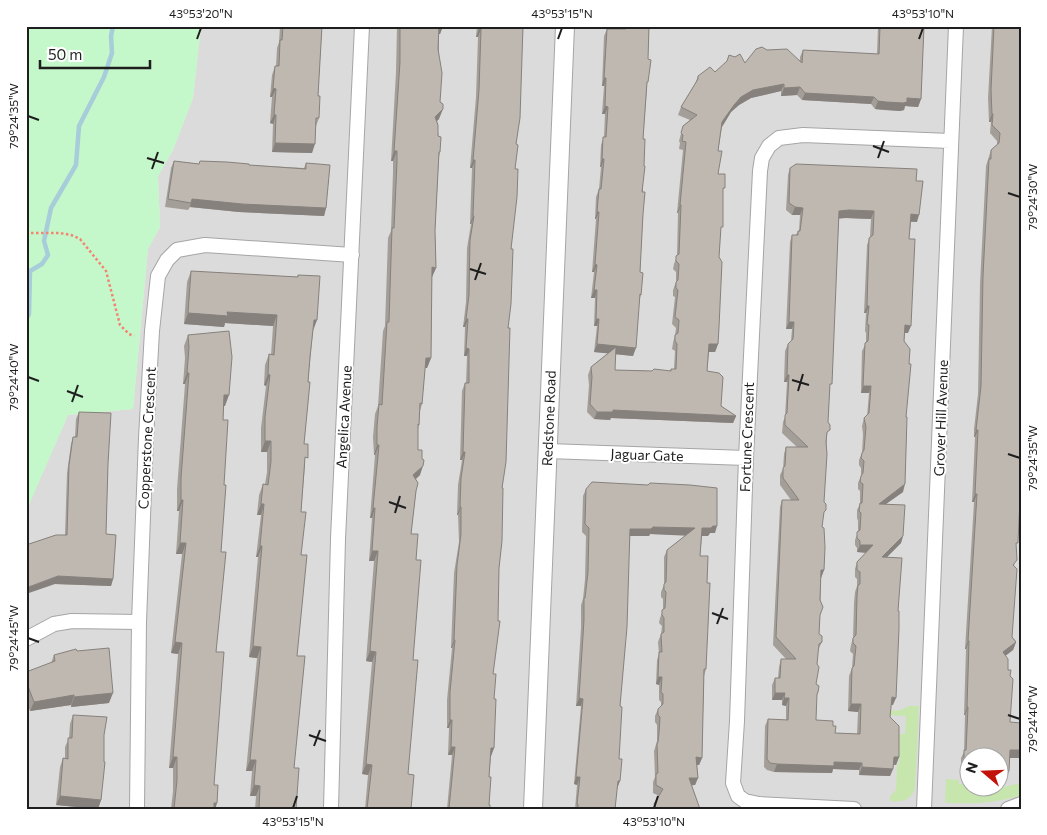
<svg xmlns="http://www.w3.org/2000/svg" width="1047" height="835" viewBox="0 0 1047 835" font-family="Commissioner,sans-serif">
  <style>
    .residential { fill: #dcdbdb; fill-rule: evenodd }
    .grass { fill: #c6e6ad }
    .park { fill: #c4f7ca }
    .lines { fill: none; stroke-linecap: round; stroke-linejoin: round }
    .stream { stroke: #a7ccda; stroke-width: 4.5 }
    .minor-casing { stroke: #a5a5a5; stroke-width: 16 }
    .tertiary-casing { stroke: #a5a5a5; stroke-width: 20 }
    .path { stroke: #f38471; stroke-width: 2.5; stroke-dasharray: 2.5 2.5; stroke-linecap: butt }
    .minor { stroke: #fff; stroke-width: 14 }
    .tertiary { stroke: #fff; stroke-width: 18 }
    .wall { fill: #a49e98; fill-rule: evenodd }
    .shaded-wall { fill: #86817c }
    .building { fill: #bfb8b1; stroke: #86817c; fill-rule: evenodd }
    .ticks { fill: none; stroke: #1e1e1e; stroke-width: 2 }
    .labels { text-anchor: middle; stroke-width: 4; stroke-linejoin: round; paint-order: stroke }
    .street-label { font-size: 14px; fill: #1e1e1e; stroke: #fff }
    .neatline { fill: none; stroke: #1e1e1e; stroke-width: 2 }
    .ticks-label { font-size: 12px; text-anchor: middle; fill: #1e1e1e }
  </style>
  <rect width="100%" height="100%" fill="#efece5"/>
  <!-- residential -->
  <path class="residential" d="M201,26H1021V809H26V508L29,504L68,415L133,409L148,249L160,227L158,176L173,150L193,98ZM970,758H1000V788H970Z"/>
  <!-- grass -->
  <path class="grass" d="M909,706H919L915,789C910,801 902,802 890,801V796L896,790L897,765L899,764V734H905L906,716L888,715V711L901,710Z
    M946,779L959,780V784H969L970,788H1000V784H1003V787L1021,783V795C997,803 974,804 950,803L945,802Z"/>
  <!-- park -->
  <path class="park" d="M26,26H201L193,98L173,150L158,176L160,227L148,249L133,409L68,415L29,505L26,508Z"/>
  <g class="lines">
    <!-- stream -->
    <path class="stream" d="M26,319L29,314L30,271L42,264L48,255L44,241L51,208L76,165L79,126L104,77L112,53L111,36L113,26"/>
    <defs>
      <path id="minor" d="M548,451L746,458
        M26,639L54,624L72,621L139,622
        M137,809L139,622L146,438L152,331L158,276L167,260L177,250L205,245L352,255
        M331,809L338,539L362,26
        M854,809L759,804L745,801L738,796L733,783L737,721L746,458L760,171L762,158L769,146L779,138L803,135L950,141
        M924,809L956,26
        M1008,809L1021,804"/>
      <g id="tertiary">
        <path id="s1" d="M533,809L565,26"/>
      </g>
    </defs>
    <!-- minor casing -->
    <use href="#minor" class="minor-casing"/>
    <!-- tertiary casing -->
    <use href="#tertiary" class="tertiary-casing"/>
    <!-- path -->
    <path class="path" d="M26,233H60L71,235L80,239L106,271L120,325L129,334L134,336"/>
    <!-- minor -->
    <use href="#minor" class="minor"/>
    <!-- tertiary -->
    <use href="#tertiary" class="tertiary"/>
  </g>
  <!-- wall -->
  <path class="wall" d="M280,26H322L318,96L319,118L316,126L312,153L272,152L273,124L270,123L272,97H270L272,75L275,66H276L277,48L279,42Z
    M397,26H443L440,34H439V119L437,121L440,152L439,157L435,230L436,268L432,277L431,358L427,368H425L422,404L420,411L419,425L418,429V450L420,475L416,479V491L411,534L416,560L413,660L408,774L411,809H365L368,775L362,774L372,662L366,661L374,561H369L372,518H370L375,455H374L373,437L375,414L378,406L383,331L385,326L388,238L391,231L393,172V161H391L396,72Z
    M477,26H523L516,144L511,249L499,568L493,674L494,748L491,756L489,777V805L490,809H447L452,755H448L449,728H447V700L452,648H451L454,573L459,542L458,515H457L458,485L462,460H460L462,391L465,383H466L467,356H464L465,327H463L466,302L467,248L471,224H470L472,168H470L476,97L478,37H476Z
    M624,26H649L647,87L643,139V214L640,272L641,295L639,300L633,356L615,354V370L652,371H670L671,369H674L675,351L672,349L673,343L675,335L676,328L672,324L675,297L673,296V290L676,282V272L673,269L674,264L677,256L678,213H677L683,150L679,149L680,143L679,141L683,126L690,120L678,115L681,107L695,84L698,76L715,72L745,63L767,50L800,60V57L803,50L877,54L878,26H924L921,99L918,107L905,106L904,110L900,111L883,110L875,109L871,104L802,100L797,95L781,96V91L751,98L739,105L731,112L722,127L718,151V174L723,192L719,257L718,344L715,352H709L707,371L721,406L736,416L733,423L611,418L610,420L594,419L587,412L589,385L588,375L591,367L608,353L594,352L597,326H594L595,298H591L594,272H592L596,219H595L596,197L599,189L601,167H600L601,145L604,137L605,114H602L604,86H602L604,36L607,29H624Z
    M992,26H1021L1016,547L1014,567L1012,637L1016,642L1013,650L1005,656L1010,722L1021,758H1010L1009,771L1006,779H1000V758H970V773H961V758L964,752L965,715H964L966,649H965L974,502H972L975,437H974V429L978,394L980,284L986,166L991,150L997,145V141L990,133L991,122H989L988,98Z
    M174,161L199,164L200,161L249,165L304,168L306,163L326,208L324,216L239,212L190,207L188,210L165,207L171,168Z
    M790,168L916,181L917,222H911L909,239L908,333H905L904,341L906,417L903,492L886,504L903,536L901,543L886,558L898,611L893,705H891L890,717L899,757L896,765H893V769L890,776L859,775V770L833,769L832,773L774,772L767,770L764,767L765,726L768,719L786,720V706L782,705V700H772V685L775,678H778L779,667L781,659H786L773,645L780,507L782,500H791L780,485V475L783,469L784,454L786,447H797L782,433L783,422L785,417L787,382H784L785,351L788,344L791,341L792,329H786L790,242L792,235H796L798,231H799L800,215H792L786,210L788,175ZM839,218H846L871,219L870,237L867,245L864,313H866L865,331L866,333V343L862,351L861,393H869L867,416L864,418L862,426L863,434L862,453L859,460V465L861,468V476L858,483V489L860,491V504L857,510V518L858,521V532L855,540V545L857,548V552L866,553L857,562L855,569V577L857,579V586L855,592L854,603L853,638L851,645L850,651L853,654L852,668L849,676L848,711L858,712L857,734L835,733L833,726L816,720V698L818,692L816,684L817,664L818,650L822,642L819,634L820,615L821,578L824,570L822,527Z
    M191,271L297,277L298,275L313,331L308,382L304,444L305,465L301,512V555L297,656L294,768L296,809H255L256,796H250L252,771H246L257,658L249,657L258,557H256L261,515H257L259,495L263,484H265L267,472V452H261V428L266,386L264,385L265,365L269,354L271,355L273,326L225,323L224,327L184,324L187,282Z
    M188,335L225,406H224L223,420L224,485L216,652L214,785L217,803L215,809H171L173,791V768H169L178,654L171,653L182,554H176L179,511H177V489L185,384H183L185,358L184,346Z
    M79,412L108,464L106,534L113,579L111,586L55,584L65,535L67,473L71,444L73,437H75L76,419Z
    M586,489L715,533H710L708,536H702L700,556L707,583L706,669L704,676L702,758L699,765H697L698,778L695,785H691L700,809H652L659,796L653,793V782L655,777L654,751L657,741V725L655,722V716L658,709L661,706V702L659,700V685L656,684L657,660L659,654L658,642L661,634L662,626L659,623L660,618L663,610V599L661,597V592L664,585V557L667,550L686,535L650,534L649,536H630L620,706L617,789L615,809H575L577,785L574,784L581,706H576L581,628V605L583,599L585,579L586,536L582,532L583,496Z
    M77,651L109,703L71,707V705L30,711L26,700V672L51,663L54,655Z
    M73,715L104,735L101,800L98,809L56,805L60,767L63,758H65V747L69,738L70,724Z"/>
  <!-- shaded-wall -->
  <path class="shaded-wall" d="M439,26H443L440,34H436Z
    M479,29H481L478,37H476Z
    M604,78H606L604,86H602Z
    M784,84L781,91L751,98L739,105L731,112L720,130L722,122L734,105L741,97L753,90Z
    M800,87L797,95L781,96L784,88Z
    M273,88L276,89L272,97H270Z
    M805,93L874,97L871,104L802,100Z
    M907,98L921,99L918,107L905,106L904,110L900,111L875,109L878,101Z
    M605,106L608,107L605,114H602Z
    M443,109L439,119L431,127L435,117Z
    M992,114H993L991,122H989Z
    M274,115H276L273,124L270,123Z
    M275,143L315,144L312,153L272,152Z
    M394,151H397L393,161H391Z
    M602,159H604L601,167H600Z
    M473,160H475L472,168H470Z
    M192,199L326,208L324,216L239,212L190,207Z
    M680,205H681L678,213H677Z
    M795,207L803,208L800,215H792Z
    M849,210L874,211L871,219L846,218L836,219L839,211Z
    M597,212H599L596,219H595Z
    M911,214L919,215L917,222L908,221Z
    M473,216H474L471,224H470Z
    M595,264L597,265L594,272H592Z
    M432,267L436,268L432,277Z
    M594,290H597L595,298H591Z
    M867,306H869L866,313H864Z
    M227,312L277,315L273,326L225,323L224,327L184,324L188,313Z
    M466,319H468L465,327H463Z
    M596,319H599L597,326H594Z
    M314,320H317L313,331Z
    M789,322H794L792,329H786Z
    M905,325L911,326L908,333H903Z
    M597,344L636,348L633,356L594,352Z
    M709,344H718L715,352H706Z
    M466,348L469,349L467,356H464Z
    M426,358H431L427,368H422Z
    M187,373H189L185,384H183Z
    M268,374L270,375L266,386L264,385Z
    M787,375H789L787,382H784Z
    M863,386H871L869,393H861Z
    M224,395H229L225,406H220Z
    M613,410L736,416L733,423L611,418L610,420L594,419L597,412Z
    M976,430H978L975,437H974Z
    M265,441H271L267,452H261Z
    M377,445H379L375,455H374Z
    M463,452H465L462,460H460Z
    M423,466L420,475L409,485L413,475Z
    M905,484L903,492L876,511L879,504Z
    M975,494H977L974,502H972Z
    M181,500H183L179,511H177Z
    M261,504H264L261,515H257Z
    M460,507H461L458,515H457Z
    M373,508H375L372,518H370Z
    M713,526H717L715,533H710L708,536H699L702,528Z
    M653,527L695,528L692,536L650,534L649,536H627L630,529Z
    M903,536L901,543L879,565L882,557Z
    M180,543H186L182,554H176Z
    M860,545H873L871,553L857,552Z
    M260,546H262L258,557H256Z
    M372,551H378L374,561H369Z
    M821,570H824L821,578L818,577Z
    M58,576L113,579L111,586L55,584L26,594V588Z
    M454,640H455L452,648H451Z
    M968,641H969L966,649H965Z
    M175,642L182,643L178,654L171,653Z
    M1016,642L1013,650L1000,660L1003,652Z
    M253,646L261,647L257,658L249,657Z
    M370,651L376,652L372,662L366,661Z
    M658,677H662L659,685L656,684Z
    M113,693L109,703L71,707L74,697Z
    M775,693H785L782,700H772Z
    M74,695L71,705L30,711L34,702Z
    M892,697L896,698L893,705H889Z
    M579,698L583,699L581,706H576Z
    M784,698H789L786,706L782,705Z
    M851,704H861L858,712L848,711Z
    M967,707H968L965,715H964Z
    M450,720H452L449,728H447Z
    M451,747H455L452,755H448Z
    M491,748H494L491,756H488Z
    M1010,750H1021V758H1007Z
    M173,757H177L173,768H169Z
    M696,757L702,758L699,765H694Z
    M894,757H899L896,765L891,764Z
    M250,760H256L252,771H246Z
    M834,762L862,763L859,770L833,769L832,773L774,772L777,764Z
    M366,764L372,765L368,775L362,774Z
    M964,765H970V773H961Z
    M862,767L893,769L890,776L859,775Z
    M1000,771H1009L1006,779H1000Z
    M576,777H580L577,785L574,784Z
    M689,778H698L695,785L686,786Z
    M618,781H620L617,789H615Z
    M254,785L260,786L256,796H250Z
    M60,796L101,800L98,809L56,805Z
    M214,803H217L215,809H212Z"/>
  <!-- building -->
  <path class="building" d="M283,26H322L318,96H320L319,118H316L315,144L275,143L276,115H274L276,89L273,88L275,66H279L280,40H282Z
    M400,26H439L438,49L442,73L440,102L443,104V109L435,117L438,125V136L441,137L440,152H439L435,230L436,268L432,267L431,358H426L422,404L420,403L419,425L418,424V450H422V459L424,460L423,466L413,475L418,483L416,491L411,534H418L416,560H421L413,660H418L408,774L414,775L411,809H367L372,765L366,764L376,652L370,651L378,551H372L375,508H373L379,445H377V427L379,404L382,405L387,322H389L392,228H394L397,162V151H394L400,62Z
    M479,26H523L520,118L516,144L518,145L515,169H518L517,197L511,249H513L511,304L508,328H510L506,462L502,488H503L502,541L499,568L498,621H500L493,674H496L494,699H496L494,748H491L489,777H491L489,805H490V809H449L455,747H451L452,720H450V692L455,640H454L457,565L461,534V507H460L461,478L465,452H463L465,383H469V349L466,348L468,319H466L469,295L470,240L474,216H473L475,160H473L479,90L481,29H479Z
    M626,26H649L648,59L651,60L648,82H647L643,139H645L644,166H645L642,192H645L643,214L640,272L643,273L641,295L640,294L636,348L597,344L599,319H596L597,290H594L597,265L595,264L599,212H597L599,189H601L604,159H602L603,137H606L608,107L605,106L606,78H604L607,29H626Z
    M880,26H924L921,99L907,98V102L903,103L886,102L878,101L874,97L805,93L800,87L784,88V84L753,90L741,97L734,105L722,122L718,151H722L718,174H725V188H723V227H721L719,257L722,262L719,327L718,344H709L707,371L719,373L723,377L721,406L736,416L613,410V412H597L590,404L592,377L591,367L616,347L615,370L652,371L654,369L671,371V369H676L677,344L675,341V335L678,333L679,320L675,317L678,290L676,288V282L678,280L679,264L676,261V256L679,254L681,205H680L686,142L682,141L683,135L681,133L683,126L697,115L681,107L698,79V76L710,67L715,72L727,61L729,55L735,57L740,54L745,63L756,49L762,47L767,50L787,49L802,63L803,50L879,54Z
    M994,26H1021V476L1018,543H1016L1017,560L1013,565L1017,569L1012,637L1016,642L1003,652L1008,659V670H1011L1010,676L1013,679L1010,722L1021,723V750H1010L1009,771H1000V758H970V765H964V750H966L968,707H967L969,641H968L977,494H975L978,430H976L977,421L981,386L983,276L989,159H991V150L999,143L1000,133L992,125L993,114H992L991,90Z
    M174,161L199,164L200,161L227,162L249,164V165L306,169V163L330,165L326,208L242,204L192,199L191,203L168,199Z
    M796,164L917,169L916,181H923L919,215L911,214L909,239H915L911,326L905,325L904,341L910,349L909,364H911L906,417H907L905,484L879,504L905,505L903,536L882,557L902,558L898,611H899V629L896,698L892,697L890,717L899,726V757H894L893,769L862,767V763L834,762V766L777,764L770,763L767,759L768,719L788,720L789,698H784L785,693H775V678H780L781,659H796L776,637L782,500H799L783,478V468L785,466L786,447H808L785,425V415L787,413L789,375H787L788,344L793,339L794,322H789L792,235H798V231H800L803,208L795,207L789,203L790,168ZM849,210L874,211L873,235L869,238L867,306H869L867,324L869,325L868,341L865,343L863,386H871L869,413L864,418L866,427L864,450L862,453L861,458L864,461L863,473L861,476L860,482L863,484L862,503H860L859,511L861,513L860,530L857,532V538L860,541V545H873L857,562V570L860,572V584L858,585L857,596L856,635L853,638V643L856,646L854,666L852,668L851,704H861L860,734L835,733L836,726H833V721L816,720L817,694L818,692L819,686L816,684L819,667L817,664L819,644L822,642V636L819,634L820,615L823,607L820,600L821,570H824L825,547L824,528L822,527L824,512L826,510V504L824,502L827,454L826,442L827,432L830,430V425L828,422L830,384H832L839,211Z
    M191,271L298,277V275L320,276L317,320H314L310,357L308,382H310L304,444H308V458L305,457L301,512H306L301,555H307L297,656H305L294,768H299L296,809H259L260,786L254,785L256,760H250L261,647L253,646L262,546H260L264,504H261L263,484L268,485L271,461V441H265V417L270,375L268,374L269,354L274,355L277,315L227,312L228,316L188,313Z
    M229,331L232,357L229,395H224L223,420H228L224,485H226L221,552H226L216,652H224L214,785H218L217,803H214V809H174L177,780V757H173L182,643L175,642L186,543H180L183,500H181V478L189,373H187L189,347L188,335Z
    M79,412L111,413L108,464L106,534L116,535L113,579L58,576L26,588V545L56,535H67L69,465L73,437H77Z
    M592,482L648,485L650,483L690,485L717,488V526H713L711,528H702L700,556H708L707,583H710L706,669H704L702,758L696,757L698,778H689L700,809H656L654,804L663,789L656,785V774L658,773L657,744L658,742L659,733L660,717L658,715V709L663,704V694L661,692L662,677H658L659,652H662L661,634L664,632V618L662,615V610L665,608L666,592L664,590V584L666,582L667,550L695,528L653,527L651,529H630L627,627L620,706L622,707L619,759H622L620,781H618L615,809H578V804H577L580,777H576L583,699L579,698L584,620V598H585L588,572L589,528L585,524L586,489Z
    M109,648L113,693L74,697V695L34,702L26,681V672L55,661L54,655L76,649L77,651Z
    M73,715L107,717L104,735V762H105L101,800L60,796L63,758L68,759V738H72Z"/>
  <!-- ticks -->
  <path class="ticks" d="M197,39L201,28M558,39L562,28M919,39L923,28M28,116L39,120M873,146L889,152M147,158L164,163M878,158L884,141M152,169L158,152M1008,193L1020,197M470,269L486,274M475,280L481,263M28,377L39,381M792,380L809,385M67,391L83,397M798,391L803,374M72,402L78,385M1008,454L1020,458M389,502L406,508M395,513L400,496M712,613L728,619M717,624L723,608M28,638L39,642M1008,715L1020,719M309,735L326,741M314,746L320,730M293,808L297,796M654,808L658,796"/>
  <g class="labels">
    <!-- street labels -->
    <g class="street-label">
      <text transform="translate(344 417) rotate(-87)" y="5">Angelica Avenue</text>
      <text dy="5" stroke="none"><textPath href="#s1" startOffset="391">Redstone Road</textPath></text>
      <text transform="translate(941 418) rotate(-88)" y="5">Grover Hill Avenue</text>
      <text transform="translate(747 437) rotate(-88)" y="5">Fortune Crescent</text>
      <text transform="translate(147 438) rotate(-87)" y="5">Copperstone Crescent</text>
      <text transform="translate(647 455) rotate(2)" y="5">Jaguar Gate</text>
    </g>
  </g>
  <!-- border -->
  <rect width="1047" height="835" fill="none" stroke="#ffffff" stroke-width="55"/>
  <!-- north arrow -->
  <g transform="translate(984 772) rotate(289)"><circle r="24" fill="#ffffff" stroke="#a5a5a5"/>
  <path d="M0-4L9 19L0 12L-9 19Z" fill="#c2120a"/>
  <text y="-8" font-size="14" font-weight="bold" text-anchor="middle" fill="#1e1e1e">N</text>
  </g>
  <!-- scale -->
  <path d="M40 60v8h110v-8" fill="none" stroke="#1e1e1e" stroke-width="2.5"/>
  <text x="48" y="60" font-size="15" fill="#1e1e1e" stroke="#ffffff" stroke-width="4" paint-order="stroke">50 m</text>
  <rect x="28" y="28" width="992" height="780" class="neatline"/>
  <g class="ticks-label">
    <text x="201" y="18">43°53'20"N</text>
    <text x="562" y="18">43°53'15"N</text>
    <text x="923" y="18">43°53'10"N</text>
    <text transform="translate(14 116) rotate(-90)" y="4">79°24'35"W</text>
    <text transform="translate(1033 197) rotate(-90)" y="4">79°24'30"W</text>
    <text transform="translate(14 377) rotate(-90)" y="4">79°24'40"W</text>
    <text transform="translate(1033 458) rotate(-90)" y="4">79°24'35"W</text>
    <text transform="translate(14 638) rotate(-90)" y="4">79°24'45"W</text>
    <text transform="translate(1033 719) rotate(-90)" y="4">79°24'40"W</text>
    <text x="293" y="826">43°53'15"N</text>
    <text x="654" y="826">43°53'10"N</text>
  </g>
</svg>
